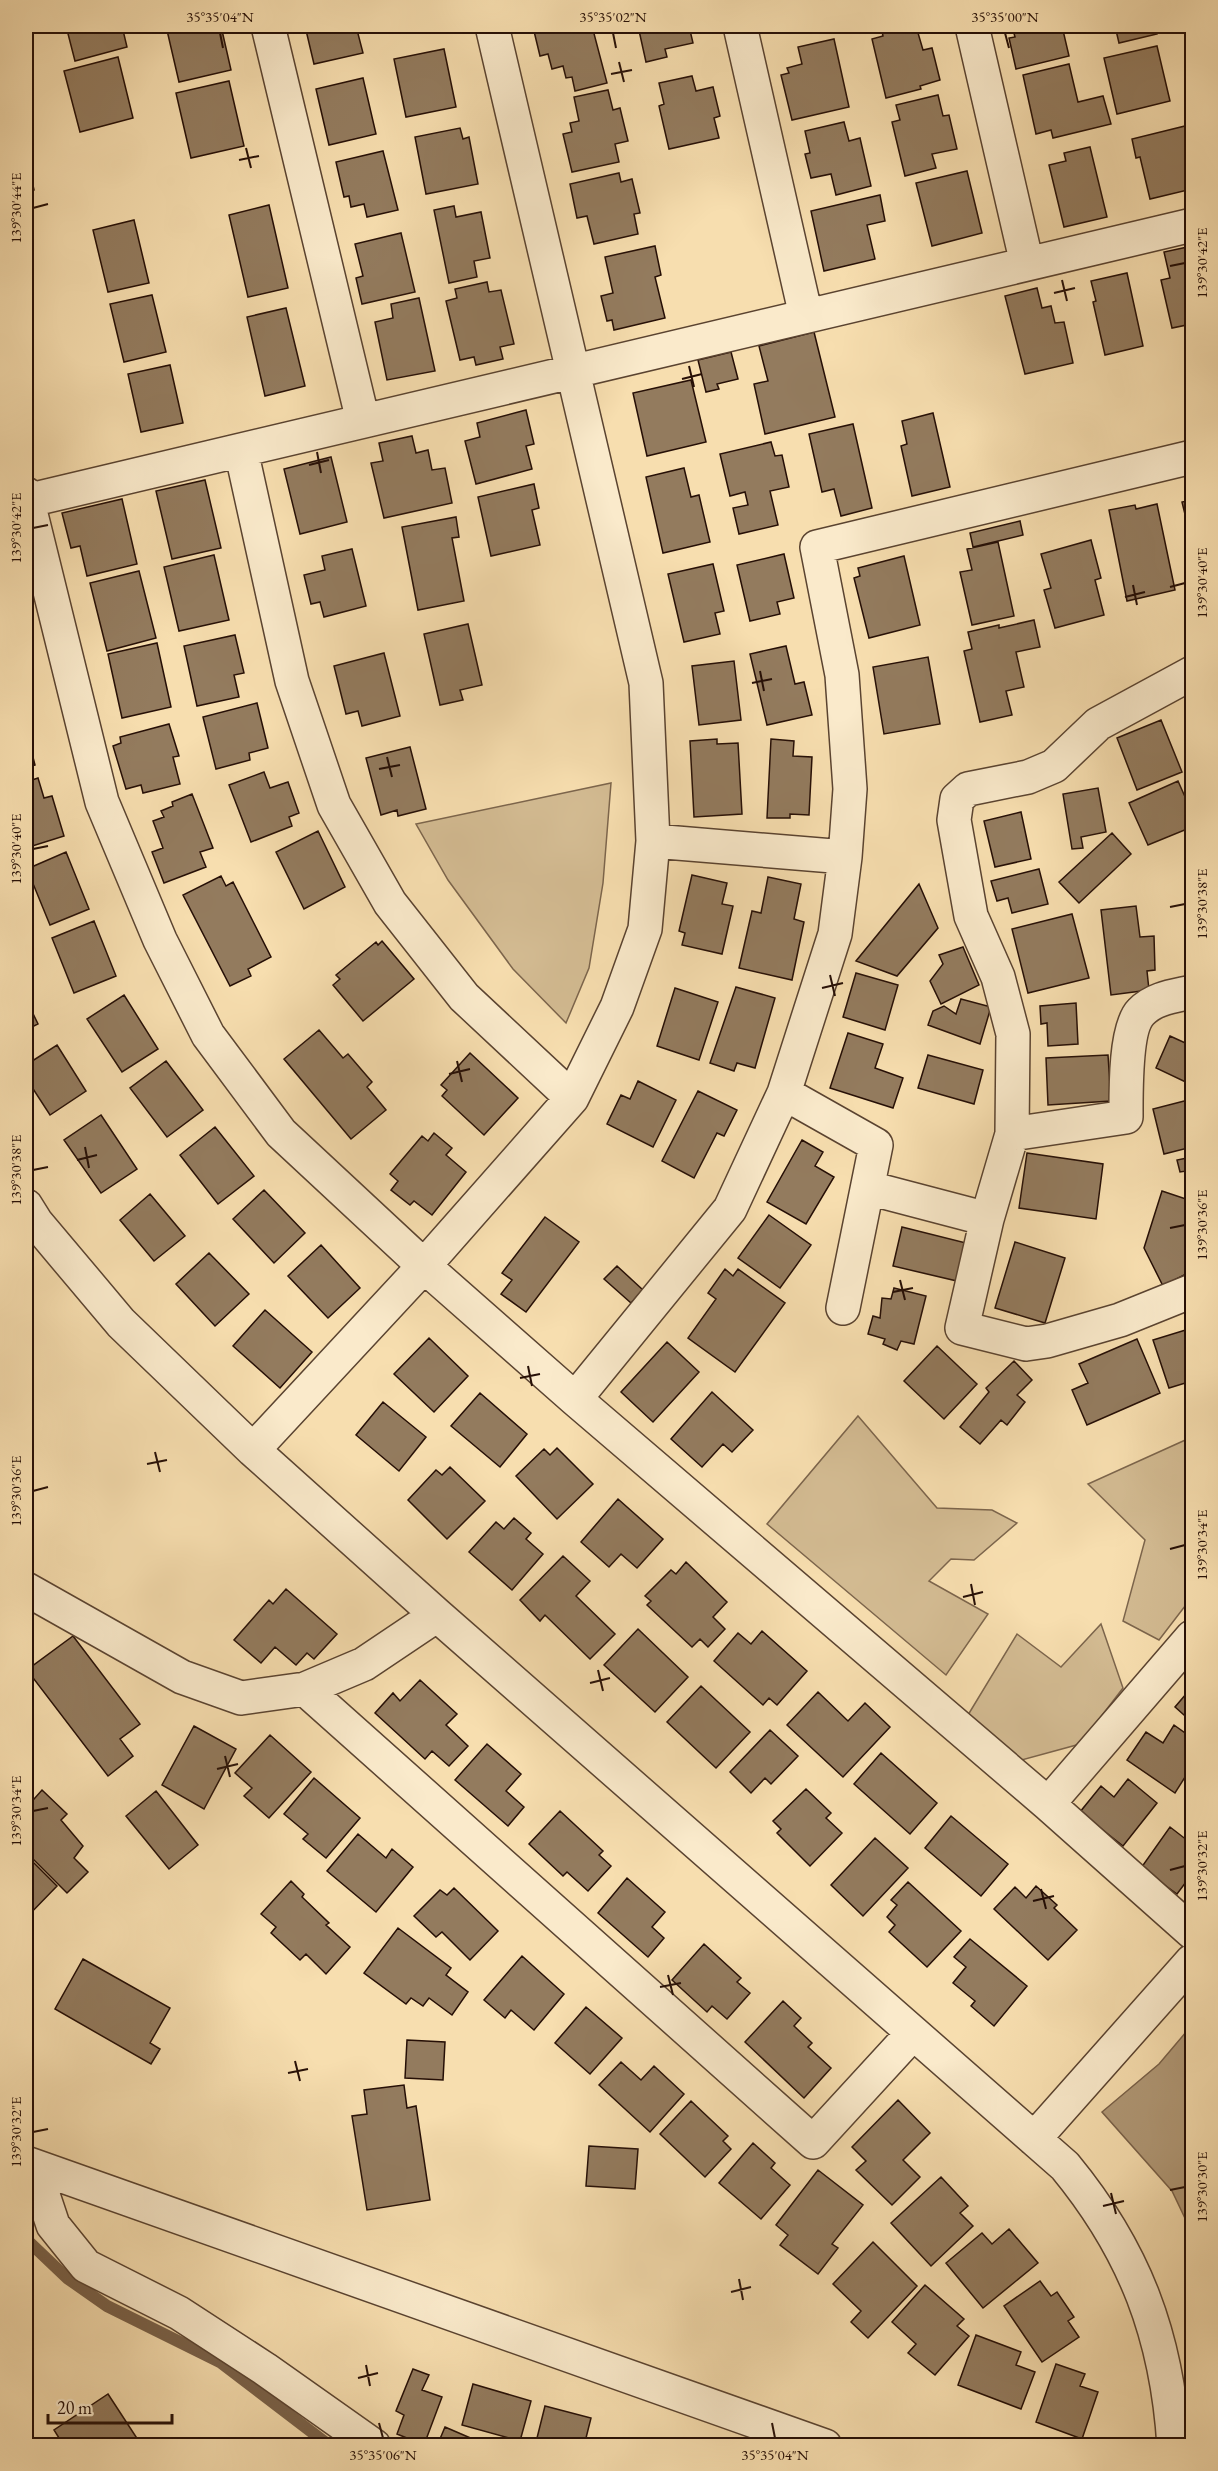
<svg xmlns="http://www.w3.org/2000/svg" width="1218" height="2471" viewBox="0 0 1218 2471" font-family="'EB Garamond',serif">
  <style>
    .green { fill: #d3bb92; stroke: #7c654c; stroke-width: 1.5 }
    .water { fill: #b09876; stroke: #796149; stroke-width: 1.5 }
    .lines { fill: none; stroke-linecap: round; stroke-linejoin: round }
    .stream { stroke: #796149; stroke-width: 12 }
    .building { fill: #937b5e; stroke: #260f06; stroke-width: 1.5 }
    .minor-casing { stroke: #5a4330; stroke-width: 36 }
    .minor { stroke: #faeacb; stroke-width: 33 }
    .ticks { fill: none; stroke: #260f06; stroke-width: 2 }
    .neatline { fill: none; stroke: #260f06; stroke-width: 2 }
    .ticks-label { font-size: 15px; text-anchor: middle; fill: #260f06 }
  </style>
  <rect width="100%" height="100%" fill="#f7deaf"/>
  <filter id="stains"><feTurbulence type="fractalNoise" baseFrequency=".00333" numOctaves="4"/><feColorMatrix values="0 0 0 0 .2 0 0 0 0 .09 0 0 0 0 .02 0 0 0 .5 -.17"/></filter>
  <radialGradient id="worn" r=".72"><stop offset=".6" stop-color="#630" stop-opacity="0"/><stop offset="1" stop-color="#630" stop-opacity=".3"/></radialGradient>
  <!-- green -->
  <path class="green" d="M611,783L603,883L589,968L566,1023L513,969L448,880L416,824Z
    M858,1416L937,1508L992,1510L1017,1523L974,1560L951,1559L929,1581L988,1614L946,1675L767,1524Z
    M1192,1437V1597L1159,1640L1123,1621L1145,1540L1088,1484Z
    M1101,1624L1123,1688L1080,1744L1014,1762L968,1715L1017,1634L1061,1667Z"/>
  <!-- water -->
  <path class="water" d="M1192,2025V2233L1172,2191L1102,2112L1159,2064Z"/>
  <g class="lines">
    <!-- stream -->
    <path class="stream" d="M26,2239L67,2278L107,2306L220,2362L330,2446"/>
  </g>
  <!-- building -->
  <path class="building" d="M66,26H122L127,47L75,61Z
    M166,26H221L231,70L179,82Z
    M305,26H356L363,53L314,64Z
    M538,26H592L607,83L575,91L572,77L566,78L563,66L552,69L548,54L540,56L533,27Z
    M638,26H689L693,43L665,49L667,57L646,62Z
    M881,26H903L904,28L916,26L923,50L932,48L940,80L920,86L921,89L886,98L872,39L883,36Z
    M1012,26H1062L1069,56L1016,69L1009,38L1015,37Z
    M1101,26H1155L1157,34L1119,43L1115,26L1102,29Z
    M834,39L849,107L792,120L781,75L789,73L787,68L802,64L798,47Z
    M1157,46L1170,101L1117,114L1104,58Z
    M444,49L456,107L406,117L394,59Z
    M118,57L133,118L80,132L64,71Z
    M1069,64L1078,102L1103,96L1111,124L1053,138L1051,130L1036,134L1023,75Z
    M692,76L696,91L713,87L720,116L714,118L719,138L669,149L659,106L664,104L659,83Z
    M363,78L376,134L329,145L316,89Z
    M229,81L244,146L191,158L176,93Z
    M608,90L613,110L620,108L628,141L615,144L619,162L572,172L563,134L572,132L570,123L579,121L574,97Z
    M938,95L943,116L949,115L957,149L932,154L936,168L905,176L892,122L900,120L896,105Z
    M844,122L849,141L860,138L871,186L836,195L831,174L811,178L805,154L810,153L805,131Z
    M1185,126L1192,158V189L1150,199L1140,157L1136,158L1132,139Z
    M460,128L463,139L469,137L478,184L426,194L415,137Z
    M1090,147L1107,217L1064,227L1049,165L1066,161L1064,153Z
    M383,151L398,210L367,217L364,204L351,207L349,196L344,197L336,162Z
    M26,154L34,190L26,192Z
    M967,171L982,233L932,246L916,183Z
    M619,173L621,182L632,179L640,213L634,214L638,234L594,244L587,216L577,218L570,184Z
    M880,195L885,221L867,225L875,259L824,271L811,211Z
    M269,205L288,288L248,297L229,215Z
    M454,206L456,217L481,212L490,258L474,261L477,277L449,283L434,210Z
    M134,220L149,283L108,292L93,230Z
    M401,233L415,292L362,304L356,278L363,276L355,244Z
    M655,246L661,275L655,277L665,318L614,330L612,320L607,321L601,296L613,293L605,257Z
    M1192,246V337H1190L1187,325L1172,328L1161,280L1170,278L1164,252Z
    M1127,273L1143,346L1105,355L1093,302L1096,301L1091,281Z
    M487,282L489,292L501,290L514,344L500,347L503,359L476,365L474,357L460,360L446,301L457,298L455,289Z
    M1037,288L1042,308L1051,306L1055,323L1064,322L1073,363L1025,374L1005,296Z
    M152,295L166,352L124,362L110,304Z
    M419,298L435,371L387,380L375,322L393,318L391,304Z
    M286,308L305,386L265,396L247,317Z
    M814,332L835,417L765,434L754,384L768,381L759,346Z
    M731,352L738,379L717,384L719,389L706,392L698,360Z
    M170,365L183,423L141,432L128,374Z
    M691,380L706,442L647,456L633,393Z
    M526,410L534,444L526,446L532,469L476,484L465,441L480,437L477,423Z
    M933,413L950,487L912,496L901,446L907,444L902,421Z
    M853,424L872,508L841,516L834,489L822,492L809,434Z
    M412,436L416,453L428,450L432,470L445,468L452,503L384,518L371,463L383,461L379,443Z
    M771,442L775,456L782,455L789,487L770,491L778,525L739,534L733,508L748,505L745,492L730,496L720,454Z
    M331,457L347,522L300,534L284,469Z
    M684,468L691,497L699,495L710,542L663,553L646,477Z
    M205,480L221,548L172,559L156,491Z
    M534,484L539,508L532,510L540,545L491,556L478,497Z
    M122,499L137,564L87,576L80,546L71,548L62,513Z
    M1192,500V543L1182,502Z
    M1157,504L1175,590L1127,601L1109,510L1135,505L1136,509Z
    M456,517L459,537L452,538L464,601L418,610L402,527Z
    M1020,521L1023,535L973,547L970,533Z
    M1091,540L1101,578L1095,580L1104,615L1055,628L1044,590L1051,588L1041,554Z
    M998,542L1014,616L972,625L960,572L972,570L967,549Z
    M352,549L366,606L324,617L320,602L311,604L304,575L325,570L322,556Z
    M784,554L794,598L777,602L780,614L750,621L737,565Z
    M214,555L229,620L179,631L164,567Z
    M904,556L920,625L869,638L854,578L860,576L858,568Z
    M713,564L724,611L715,613L720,634L684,642L668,574Z
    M139,571L156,638L107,651L90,583Z
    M1034,620L1040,647L1016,652L1024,687L1006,691L1012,715L980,722L964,651L972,649L968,632L999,625V628Z
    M468,624L482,685L460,690L463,700L440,705L424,634Z
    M235,635L244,673L234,675L239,697L197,706L184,646Z
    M157,643L171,707L122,718L108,654Z
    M786,646L795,684L804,682L812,715L767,725L750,654Z
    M384,653L400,716L362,726L358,711L346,714L334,666Z
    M928,657L940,724L884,734L873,667Z
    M734,661L741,720L699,725L692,666Z
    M257,703L268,748L249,753L250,760L216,769L203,717Z
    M1161,720L1182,772L1137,790L1117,738Z
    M169,724L179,756L173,757L180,784L143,793L141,785L126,789L113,746L121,743L120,737Z
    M26,730L35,765L26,768Z
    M717,739V744L738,743L742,814L694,817L690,741Z
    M771,739L794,741L793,756L812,757L809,815L790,814V818H767Z
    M410,747L426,809L398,816L397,810L381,815L366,758Z
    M264,772L270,788L288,782L299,813L289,817L292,826L251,842L229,785Z
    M38,778L44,798L52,796L64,836L26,848V782Z
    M1178,781L1186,799L1192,796V827L1148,845L1129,803Z
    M1098,788L1106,832L1081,837L1083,848L1072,849L1063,794Z
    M192,794L213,848L200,852L206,867L164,883L152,852L163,848L153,821L164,817L161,811L173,806L172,802Z
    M1021,812L1031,859L995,867L984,821Z
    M318,831L345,887L304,909L276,852Z
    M1112,833L1131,854L1079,903L1059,882Z
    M66,852L89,909L50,925L27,869Z
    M1039,869L1048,904L1012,913L1008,898L997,901L991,881Z
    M692,875L727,883L722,904L733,906L722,954L682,945L685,933L679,931Z
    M221,876L226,886L233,882L271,957L248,969L251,976L230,986L183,895Z
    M768,877L801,884L794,919L804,922L792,980L739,968L752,911L761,913Z
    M919,884L938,928L897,976L856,961Z
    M1136,906L1140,937L1154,936L1155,970L1147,971L1149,990L1111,995L1101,910Z
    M1072,914L1089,978L1028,993L1012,929Z
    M94,921L116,976L74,993L52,938Z
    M382,941L414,979L363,1021L333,985L340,979L336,975L376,942L378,945Z
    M963,947L979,985L941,1004L930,981L943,964L939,955Z
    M856,973L898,985L885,1030L843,1017Z
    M736,987L775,998L755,1068L737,1063L734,1071L710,1063Z
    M675,988L718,1002L699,1060L657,1046Z
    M124,995L158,1049L122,1072L87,1019Z
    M26,999L38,1024L26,1030Z
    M961,999L991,1007L980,1044L928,1025L933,1011L944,1006L956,1014Z
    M1076,1003L1078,1044L1048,1046L1047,1023L1041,1024L1040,1006Z
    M319,1030L343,1058L348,1054L372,1082L367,1087L386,1110L351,1139L284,1059Z
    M848,1033L883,1044L875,1068L903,1078L893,1108L830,1088Z
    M1170,1036L1192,1046V1085L1156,1068Z
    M57,1045L86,1091L50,1115L26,1078V1065Z
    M470,1053L518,1098L484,1135L442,1096L447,1090L441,1085Z
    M928,1055L983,1070L974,1104L918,1088Z
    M1108,1055L1111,1101L1048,1105L1046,1058Z
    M166,1061L203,1110L167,1137L130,1088Z
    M638,1081L676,1100L653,1147L607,1124L621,1095L630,1099Z
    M698,1091L737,1110L724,1136L717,1133L694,1178L662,1161Z
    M1192,1099V1147L1164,1154L1153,1109Z
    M101,1115L137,1169L101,1193L64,1140Z
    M215,1127L254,1176L218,1204L180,1155Z
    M434,1133L452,1148L446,1155L466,1172L432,1215L414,1201L410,1205L391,1190L398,1181L390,1174L422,1136L428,1141Z
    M802,1140L823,1152L815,1166L834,1177L806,1224L767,1202Z
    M1027,1153L1103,1164L1096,1219L1019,1208Z
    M1192,1157V1178L1188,1179L1186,1171L1180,1172L1177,1160Z
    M264,1190L305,1233L274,1263L233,1219Z
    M1162,1191L1192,1201V1224L1189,1234L1192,1240V1271L1163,1286L1144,1248Z
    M150,1194L185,1236L154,1261L120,1220Z
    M769,1215L811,1245L780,1288L738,1258Z
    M545,1217L579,1242L526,1312L501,1294L512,1280L502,1273Z
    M902,1227L966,1243L957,1281L893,1266Z
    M1015,1242L1065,1258L1045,1323L995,1308Z
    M321,1245L360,1288L328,1318L288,1276Z
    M209,1253L249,1294L215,1326L176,1284Z
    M617,1266L643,1290L631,1303L604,1279Z
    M725,1269L733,1276L738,1269L785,1303L735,1372L688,1338L716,1299L708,1293Z
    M894,1288L926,1296L914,1344L901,1341L897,1350L883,1344L885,1339L868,1334L873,1316L880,1318L882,1298L891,1299Z
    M265,1310L312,1352L280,1388L233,1346Z
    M1192,1328V1381L1169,1388L1153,1340Z
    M429,1338L468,1376L434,1412L394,1374Z
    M1137,1339L1160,1393L1087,1425L1072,1390L1088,1383L1079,1364Z
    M667,1342L699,1372L653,1422L621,1392Z
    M937,1346L977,1384L944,1419L904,1381Z
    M1014,1361L1032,1380L1017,1395L1025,1402L1007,1425L1001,1420L980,1444L960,1427L989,1392L986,1388Z
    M712,1392L753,1430L732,1452L723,1444L702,1467L671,1439Z
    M480,1393L527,1434L500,1467L451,1426Z
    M383,1402L426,1437L399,1471L356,1435Z
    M557,1448L593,1484L557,1519L516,1476L544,1449L550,1455Z
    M450,1467L485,1501L447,1539L408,1500L436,1470L442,1475Z
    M618,1499L663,1539L637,1568L621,1554L609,1567L581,1542Z
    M514,1518L531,1533L526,1539L543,1554L512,1590L469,1552L496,1522L504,1529Z
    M563,1556L590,1581L576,1596L615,1634L590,1659L545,1615L540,1621L520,1600Z
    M686,1562L727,1602L713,1617L725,1629L708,1647L700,1639L692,1647L647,1605L651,1601L645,1596L671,1570L676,1574Z
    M286,1589L337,1634L314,1659L307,1653L296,1665L275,1647L261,1663L234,1640L269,1600L273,1604Z
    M638,1629L688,1677L655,1712L604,1665Z
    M762,1631L807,1671L777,1705L769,1698L763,1705L714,1661L738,1633L751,1644Z
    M73,1636L140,1724L120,1739L133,1756L108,1776L27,1670Z
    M420,1680L457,1714L446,1725L468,1746L449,1766L432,1751L425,1759L375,1713L393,1693L400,1701Z
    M701,1686L750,1732L716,1768L667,1722Z
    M1192,1687V1722L1175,1707Z
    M818,1692L848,1721L865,1703L890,1727L843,1777L787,1725Z
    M1174,1725L1192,1738V1766L1175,1793L1127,1760L1146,1732L1163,1743Z
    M194,1726L236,1749L204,1809L162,1785Z
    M770,1730L798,1756L771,1784L765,1778L751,1793L730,1772Z
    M270,1735L311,1772L269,1818L244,1796L252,1788L235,1773Z
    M487,1744L521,1774L506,1791L524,1807L508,1826L455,1780Z
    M881,1753L937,1803L910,1834L854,1784Z
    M314,1778L360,1818L326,1858L303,1839L308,1834L284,1814Z
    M1128,1779L1157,1803L1123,1846L1080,1812L1101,1786L1114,1797Z
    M806,1789L831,1813L826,1818L842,1833L810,1866L777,1833L781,1829L773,1821Z
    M42,1790L67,1814L61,1820L83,1846L74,1858L88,1872L67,1893L26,1852V1808Z
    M156,1791L198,1845L169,1869L126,1816Z
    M560,1811L603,1851L599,1855L611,1866L588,1891L567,1872L563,1876L529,1844Z
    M951,1816L1008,1864L981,1896L925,1848Z
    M1170,1827L1192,1844V1874L1177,1894L1141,1868Z
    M358,1834L386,1858L392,1849L413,1867L376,1912L327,1871Z
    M875,1838L908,1868L863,1916L831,1885Z
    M26,1855L57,1886L26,1918Z
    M627,1878L665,1912L652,1927L664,1938L648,1957L598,1913Z
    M291,1881L304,1894L302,1897L329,1923L326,1925L350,1947L326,1974L306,1954L300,1960L271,1933L276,1927L261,1914Z
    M908,1882L961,1931L927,1967L889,1932L895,1925L887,1917L897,1905L891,1900Z
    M1036,1886L1057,1905L1054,1908L1077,1930L1048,1960L994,1909L1015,1887L1026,1898Z
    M454,1888L498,1931L470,1960L442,1932L436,1937L414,1916L440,1890L447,1895Z
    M398,1928L451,1968L446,1975L468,1992L452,2015L429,1998L423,2006L411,1998L406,2004L364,1973Z
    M970,1939L1027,1986L994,2026L971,2006L975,2001L953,1983L966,1967L954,1957Z
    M704,1944L741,1978L737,1982L750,1993L727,2019L712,2006L707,2012L672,1980Z
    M522,1956L564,1994L534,2030L511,2010L505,2018L484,2000Z
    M83,1959L170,2008L150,2043L160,2049L151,2064L55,2009Z
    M783,2001L801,2018L794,2026L812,2043L808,2047L831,2068L804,2098L745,2042Z
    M586,2007L622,2038L590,2074L555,2043Z
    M407,2040L445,2042L443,2080L405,2078Z
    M621,2062L641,2080L654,2066L684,2094L650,2132L599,2085Z
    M404,2085L407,2108L416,2106L430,2200L367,2210L352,2116L367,2114L364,2090Z
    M898,2100L930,2133L903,2160L920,2177L892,2205L856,2170L866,2161L852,2147Z
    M691,2101L728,2136L723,2141L731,2149L705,2177L660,2134Z
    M753,2143L775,2163L771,2168L790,2185L761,2219L719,2183Z
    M589,2146L638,2149L635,2189L586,2186Z
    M818,2170L863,2205L832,2244L838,2248L818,2274L780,2245L788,2235L776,2225Z
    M941,2177L968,2206L960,2213L973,2226L931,2266L891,2223Z
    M1009,2229L1038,2263L983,2308L946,2263L982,2233L992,2244Z
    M873,2242L917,2286L868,2338L851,2322L861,2311L833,2284Z
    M1040,2281L1051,2296L1057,2292L1074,2317L1068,2321L1079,2337L1042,2362L1004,2306Z
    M925,2285L964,2319L957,2326L969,2336L935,2375L908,2353L916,2344L892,2322Z
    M976,2335L1021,2352L1016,2365L1035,2372L1021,2409L958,2385Z
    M1056,2364L1085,2374L1080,2386L1098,2392L1082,2439L1036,2422Z
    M413,2369L429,2375L422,2390L442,2397L424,2445L397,2434L404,2415L396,2411Z
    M473,2384L531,2401L520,2441L462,2425Z
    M108,2394L142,2446H64L54,2430Z
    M545,2406L591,2418L584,2446H535Z
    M445,2427L489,2446H437Z"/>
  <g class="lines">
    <defs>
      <path id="minor" d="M268,26L363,421
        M740,26L806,316
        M972,26L1027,264
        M241,450L292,681L334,805L390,903L464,997L572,1098
        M26,494L102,802L160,940L208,1035L281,1133L424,1266L575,1399L1048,1804L1192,1932
        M26,501L1192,225
        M1192,673L1098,724L1054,766L1028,777L968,789L957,799L954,820L971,916L998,977L1013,1034L1012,1134L1126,1117C1126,1093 1125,1028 1141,1012C1154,998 1175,996 1192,992
        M653,841L845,857
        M784,1093L876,1145L843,1308
        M1012,1134L987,1219L962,1328L1026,1344L1047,1341L1120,1320L1192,1291
        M869,1188L987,1219
        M26,1206L36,1222L121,1323L253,1450L437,1615L1065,2166C1135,2251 1167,2336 1174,2446
        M575,1399L730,1209L784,1093L835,934L845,857L850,789L842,675L817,547L1192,457
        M253,1450L424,1266L572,1098L617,1007L645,929L653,841L646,683L492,26
        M26,1589L182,1677L241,1698L305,1689L364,1664L437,1615
        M305,1689L813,2142L913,2033
        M1048,1804L1192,1637
        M1034,2139L1192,1961
        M26,2163L825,2446
        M41,2169V2189L53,2225L86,2266L179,2313L265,2369L374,2446"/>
    </defs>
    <!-- minor casing -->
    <use href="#minor" class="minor-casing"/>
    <!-- minor -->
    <use href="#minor" class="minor"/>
  </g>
  <!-- ticks -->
  <path class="ticks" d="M220,33L223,48M613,33L616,48M1005,33L1009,48M619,62L624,82M611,74L632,70M246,148L251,168M239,160L259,156M33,208L48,204M1170,266L1185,263M1062,280L1067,301M1054,293L1075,288M689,366L694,387M682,379L702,374M317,452L321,473M309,465L329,460M33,528L48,525M1133,585L1137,605M1170,587L1185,583M1125,597L1145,592M760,671L764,691M752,683L772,679M387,757L392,777M379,769L400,765M33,849L48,846M1170,907L1185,904M830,975L835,996M822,988L843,983M457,1061L462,1082M449,1074L470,1069M85,1147L89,1168M77,1160L97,1155M33,1170L48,1167M1170,1228L1185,1225M900,1280L905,1300M893,1292L913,1288M528,1366L532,1386M520,1378L540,1374M155,1452L160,1472M147,1464L167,1460M33,1491L48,1487M1170,1549L1185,1545M971,1584L975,1605M963,1597L983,1592M598,1670L603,1691M590,1683L610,1678M225,1756L230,1777M217,1769L238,1764M33,1811L48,1808M1170,1870L1185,1866M1041,1889L1046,1909M1033,1901L1054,1896M668,1975L673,1995M660,1987L681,1983M295,2061L300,2081M288,2073L308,2069M33,2132L48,2129M1170,2190L1185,2187M1111,2193L1116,2214M1103,2206L1124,2201M739,2279L743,2300M731,2292L751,2287M366,2365L370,2386M358,2378L378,2373M379,2423L383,2438M772,2423L775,2438"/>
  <!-- margin -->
  <rect width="1218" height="2471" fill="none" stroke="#f7deaf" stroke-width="66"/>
  <!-- scale -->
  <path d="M48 2414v9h124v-9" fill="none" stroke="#260f06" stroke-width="3"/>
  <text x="57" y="2414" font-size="18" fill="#260f06" stroke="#faeacb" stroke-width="4.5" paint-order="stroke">20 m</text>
  <rect x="33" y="33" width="1152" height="2405" class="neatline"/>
  <g class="ticks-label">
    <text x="220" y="22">35°35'04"N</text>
    <text x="613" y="22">35°35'02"N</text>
    <text x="1005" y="22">35°35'00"N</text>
    <text transform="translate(16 208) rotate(-90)" y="5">139°30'44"E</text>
    <text transform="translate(1202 263) rotate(-90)" y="5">139°30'42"E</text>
    <text transform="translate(16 528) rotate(-90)" y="5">139°30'42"E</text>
    <text transform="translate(1202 583) rotate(-90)" y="5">139°30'40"E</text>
    <text transform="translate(16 849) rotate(-90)" y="5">139°30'40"E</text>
    <text transform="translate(1202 904) rotate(-90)" y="5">139°30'38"E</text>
    <text transform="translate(16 1170) rotate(-90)" y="5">139°30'38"E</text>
    <text transform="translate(1202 1225) rotate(-90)" y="5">139°30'36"E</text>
    <text transform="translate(16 1491) rotate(-90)" y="5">139°30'36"E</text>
    <text transform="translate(1202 1545) rotate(-90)" y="5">139°30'34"E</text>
    <text transform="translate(16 1811) rotate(-90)" y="5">139°30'34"E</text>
    <text transform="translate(1202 1866) rotate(-90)" y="5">139°30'32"E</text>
    <text transform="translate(16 2132) rotate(-90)" y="5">139°30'32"E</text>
    <text transform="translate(1202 2187) rotate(-90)" y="5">139°30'30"E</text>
    <text x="383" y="2460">35°35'06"N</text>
    <text x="775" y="2460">35°35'04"N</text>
  </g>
  <rect width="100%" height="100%" filter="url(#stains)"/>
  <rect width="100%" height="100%" fill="url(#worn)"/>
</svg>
